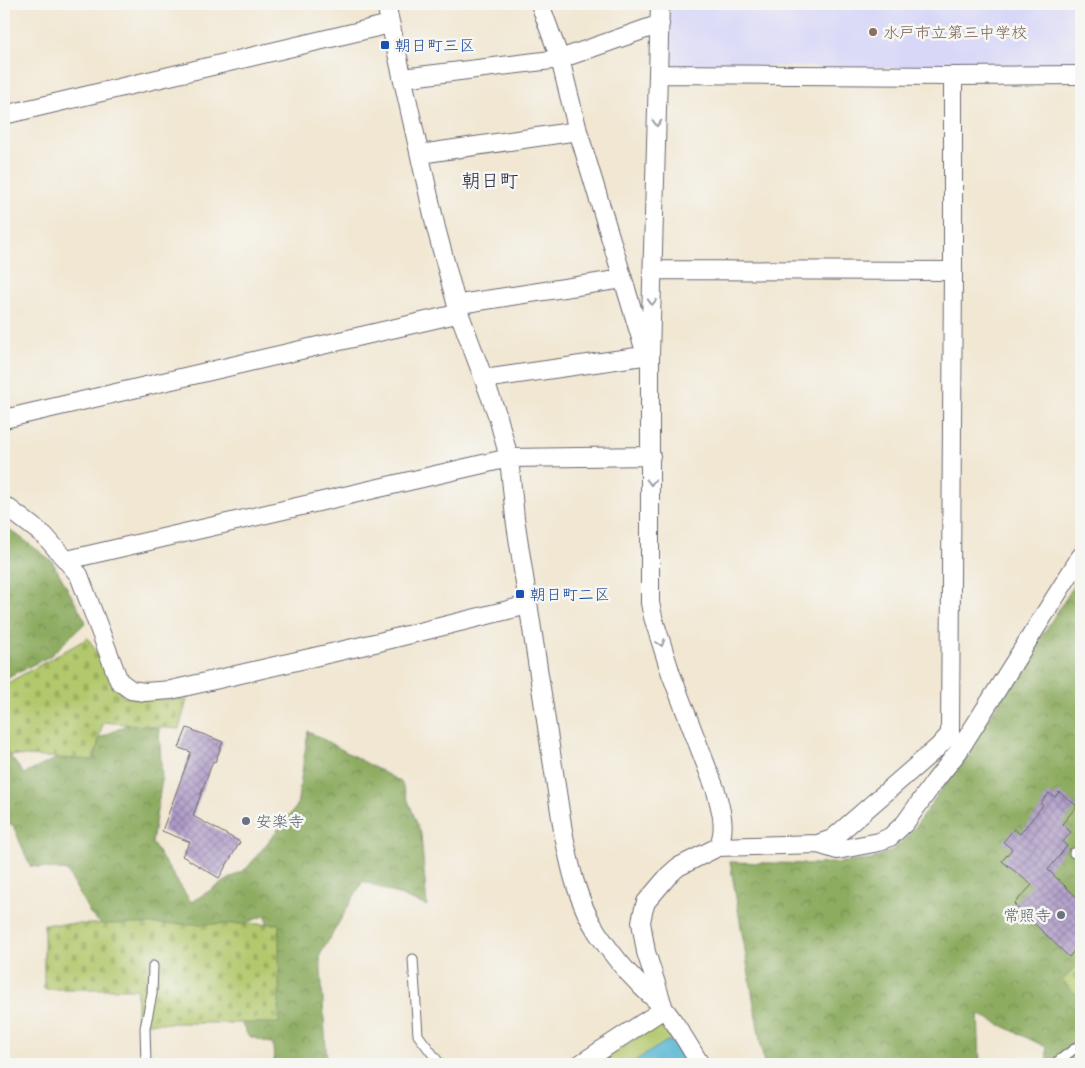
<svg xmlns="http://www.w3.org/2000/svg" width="1085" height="1068" viewBox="0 0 1085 1068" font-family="Dekko,'Klee One',sans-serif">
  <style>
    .built { fill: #d8d7f8 }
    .green { fill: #b2c86c; stroke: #6a7554 }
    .forest { fill: url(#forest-crowns); stroke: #58674e }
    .cemetery { fill: url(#cemetery-stones); stroke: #6a7554 }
    .water { fill: #54b5d3; stroke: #3b6c87 }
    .building { fill: url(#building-cross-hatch) }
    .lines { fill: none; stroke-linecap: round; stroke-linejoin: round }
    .lane-casing { stroke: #6a6770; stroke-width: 11 }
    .street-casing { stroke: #6a6770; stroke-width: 20 }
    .lane { stroke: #fff; stroke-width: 9 }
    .street { stroke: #fff; stroke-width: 18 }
    .oneway { stroke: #9c9ca7 }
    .education-dot { fill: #8d6e63; stroke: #f6f6f2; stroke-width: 2 }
    .transit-dot { fill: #1a4fb4; stroke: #f6f6f2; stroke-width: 2 }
    .worship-dot { fill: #6b7280; stroke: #f6f6f2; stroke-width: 2 }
    .labels { text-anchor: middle; stroke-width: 5; stroke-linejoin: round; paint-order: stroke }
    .education-label { font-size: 16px; fill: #785e54; stroke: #f6f6f2; text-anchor: start }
    .transit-label { font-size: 16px; fill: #164399; stroke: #f6f6f2; text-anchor: start }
    .worship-label { font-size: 16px; fill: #5b616d; stroke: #f6f6f2; text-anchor: start }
    .quarter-label { font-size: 19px; fill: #22223b; stroke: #f6f6f2 }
  </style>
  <defs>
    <pattern id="forest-crowns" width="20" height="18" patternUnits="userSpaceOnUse" patternTransform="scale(1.25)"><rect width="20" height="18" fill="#8dac60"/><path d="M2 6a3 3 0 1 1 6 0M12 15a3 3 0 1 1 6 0" fill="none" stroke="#738c50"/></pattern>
    <pattern id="cemetery-stones" width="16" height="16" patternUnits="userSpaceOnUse" patternTransform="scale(1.25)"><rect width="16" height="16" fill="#b2c86c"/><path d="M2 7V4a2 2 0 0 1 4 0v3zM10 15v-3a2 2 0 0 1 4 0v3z" fill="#99ac5e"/></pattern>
    <pattern id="building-cross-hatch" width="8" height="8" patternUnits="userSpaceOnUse" patternTransform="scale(1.25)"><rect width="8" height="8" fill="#ae9bc7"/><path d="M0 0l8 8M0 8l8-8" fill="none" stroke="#8d7ea3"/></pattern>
  </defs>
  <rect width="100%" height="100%" fill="#f6f6f2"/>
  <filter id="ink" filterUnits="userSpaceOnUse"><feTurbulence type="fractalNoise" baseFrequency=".02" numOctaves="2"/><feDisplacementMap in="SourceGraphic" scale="10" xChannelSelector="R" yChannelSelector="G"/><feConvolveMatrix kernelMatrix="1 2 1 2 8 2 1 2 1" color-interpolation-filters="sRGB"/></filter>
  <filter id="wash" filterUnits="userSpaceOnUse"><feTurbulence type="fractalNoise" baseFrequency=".0096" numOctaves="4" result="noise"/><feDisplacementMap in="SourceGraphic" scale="20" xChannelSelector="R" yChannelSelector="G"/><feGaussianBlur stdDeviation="1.12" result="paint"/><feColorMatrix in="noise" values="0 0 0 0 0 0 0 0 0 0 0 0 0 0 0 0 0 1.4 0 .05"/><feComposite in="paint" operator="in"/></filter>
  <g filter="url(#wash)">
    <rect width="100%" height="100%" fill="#f1e7d2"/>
    <!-- built -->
    <path class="built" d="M665,4H1081V67L1077,70L674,65L665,60Z"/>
    <!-- green -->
    <path class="green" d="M656,1025L669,1027L692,1064H597Z"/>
    <!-- forest -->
    <path class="forest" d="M4,525L52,561L86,622L50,656L4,679Z
      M1081,575V1064H1048L1046,1047L978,1014L980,1064H764L730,862L817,864L871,860L893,850L913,830L963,758Z
      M131,723L159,729L162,779L152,843L191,902L247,868L297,806L308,731L401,782L421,834L427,906L363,881L320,955L327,1064H274L273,1044L248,1036L240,1020L279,1022L266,915L228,930L138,955L91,915L67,871L30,866L13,825L4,822V748L24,774Z"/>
    <!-- cemetery -->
    <path class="cemetery" d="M88,638L123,697L187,700L179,729L103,722L94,760L9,755L4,746V685Z
      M44,924H279V1023H137V989H44Z
      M1081,961V999L1062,981Z"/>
    <!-- water -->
    <path class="water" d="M667,1041C680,1042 685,1053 690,1064H630Z"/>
    <g id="blocks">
      <!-- building -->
      <path class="building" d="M187,728L223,742L215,762L213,761L193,816L240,842L219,878L182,856L190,842L162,831L191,752L179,748Z
        M1059,792L1077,806L1062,824L1071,832L1063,842L1067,846L1048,870L1081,901V943L1069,957L1014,904L1032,885L1002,861L1012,849L1003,842L1014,829L1020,834L1043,805L1040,804L1049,793L1055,797Z"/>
    </g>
  </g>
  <g filter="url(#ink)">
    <use href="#blocks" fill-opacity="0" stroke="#6a6770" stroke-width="1"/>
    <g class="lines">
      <defs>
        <path id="lane" d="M1074,853H1081
          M413,959L418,1035L440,1064
          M146,1064L145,1028L152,994L153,966
          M1054,1064L1081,1044"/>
        <path id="street" d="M386,4L436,228L458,310L498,417L509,458L515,518L563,831C570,866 577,901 597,932C609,950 623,968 638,983C646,992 657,1000 665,1010C678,1026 689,1046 700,1064
          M660,4L650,355V603L653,617L671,674L716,791C721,810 727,829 718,847
          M659,74L953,76L1081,75
          M402,78L560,59L660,24
          M4,115L390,24
          M420,154L578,131
          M653,270L953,271
          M484,379L650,355L643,345L623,279L578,131L560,59L540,4
          M4,419L452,315L466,303L623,279
          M4,506L7,507L45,536L79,575L119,681L131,690L145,692L171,690L379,642L528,605
          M67,560L509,458L651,456
          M818,844L837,850L879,842L890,837L905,823L935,781L958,752L1081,556
          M664,1009L646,952L641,922L643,912L646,902L669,875L678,867L718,847L818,844L832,839L938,747L950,734L953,271V76
          M580,1064L664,1009"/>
      </defs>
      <!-- lane casing -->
      <use href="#lane" class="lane-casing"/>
      <!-- street casing -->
      <use href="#street" class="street-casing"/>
      <!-- lane -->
      <use href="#lane" class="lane"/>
      <!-- street -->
      <use href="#street" class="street"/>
    </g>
    <!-- one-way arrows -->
    <defs><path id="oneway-chevron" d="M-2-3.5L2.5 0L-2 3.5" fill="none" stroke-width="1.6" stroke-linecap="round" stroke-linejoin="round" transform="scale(1.25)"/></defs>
    <g class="oneway">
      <use href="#oneway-chevron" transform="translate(657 123) rotate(92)"/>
      <use href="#oneway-chevron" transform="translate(652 302) rotate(92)"/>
      <use href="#oneway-chevron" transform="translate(651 482) rotate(90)"/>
      <use href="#oneway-chevron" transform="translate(661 643) rotate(72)"/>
    </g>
  </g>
  <!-- markers -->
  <circle class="education-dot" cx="873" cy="32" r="5"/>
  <g class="transit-dot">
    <rect x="380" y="40" width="10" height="10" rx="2.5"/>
    <rect x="515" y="589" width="10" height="10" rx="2.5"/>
  </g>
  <g class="worship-dot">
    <circle cx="246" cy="821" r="5"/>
    <circle cx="1061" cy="915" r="5"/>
  </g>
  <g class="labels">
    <!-- education labels -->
    <g class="education-label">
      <text x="883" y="38">水戸市立第三中学校</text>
    </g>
    <!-- transit labels -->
    <g class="transit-label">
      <text x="395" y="51">朝日町三区</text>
      <text x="530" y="600">朝日町二区</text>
    </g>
    <!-- worship labels -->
    <g class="worship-label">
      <text x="256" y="827">安楽寺</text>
      <text x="1051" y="921" text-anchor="end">常照寺</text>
    </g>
    <!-- quarter labels -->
    <g class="quarter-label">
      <text x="490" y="187">朝日町</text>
    </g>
  </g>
  <!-- margin -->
  <rect width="1085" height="1068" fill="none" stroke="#f6f6f2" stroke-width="20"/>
</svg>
